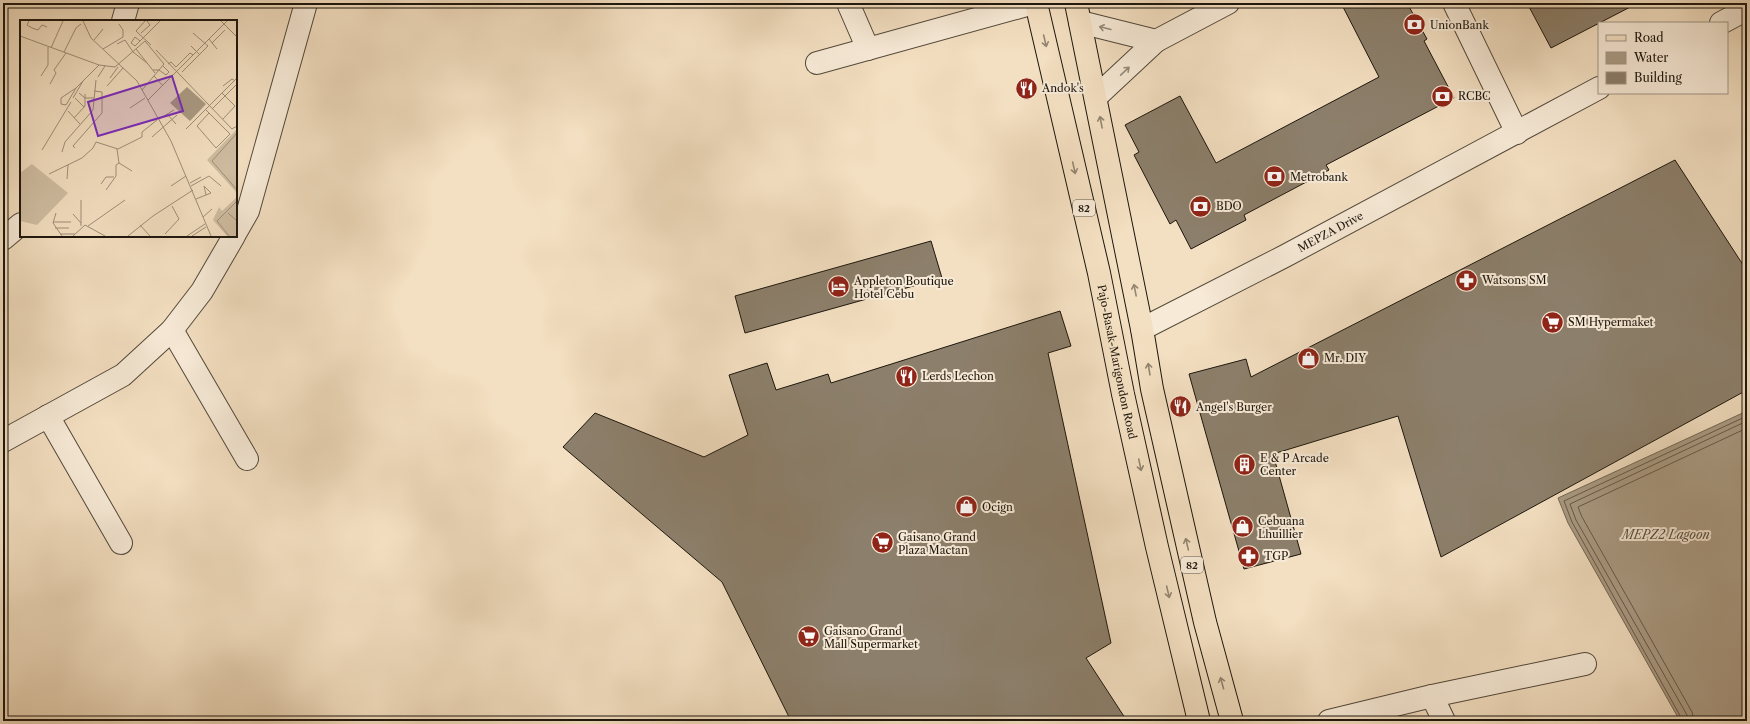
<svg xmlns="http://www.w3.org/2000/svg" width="1750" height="724" viewBox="0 0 1750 724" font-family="'Libre Caslon Text',serif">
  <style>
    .water { fill: #aa9b84; stroke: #726654 }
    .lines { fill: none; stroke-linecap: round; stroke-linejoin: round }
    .shore { stroke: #645848; stroke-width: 1 }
    .building { fill: #8c7f6b; stroke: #1d160d }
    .minor-casing { stroke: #52483a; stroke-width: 24 }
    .primary-casing { stroke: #1d160d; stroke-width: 24 }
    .minor { stroke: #f7ead7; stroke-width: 22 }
    .primary { stroke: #f3dfc1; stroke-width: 22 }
    .oneway { stroke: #958b7c }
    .oneway2 { stroke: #938570 }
    .labels { text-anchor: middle; stroke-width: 4; stroke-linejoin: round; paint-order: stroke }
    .shield { fill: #f7ead7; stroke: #5e564a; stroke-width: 1 }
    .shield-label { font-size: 10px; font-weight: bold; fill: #1d160d }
    .poi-label { font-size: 11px; fill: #1d160d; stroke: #f7ead7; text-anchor: start }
    .street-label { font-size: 11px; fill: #1d160d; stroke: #f7ead7 }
    .water-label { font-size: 12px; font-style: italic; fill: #554b3d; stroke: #f7ead7 }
    .inset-road { fill: none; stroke: #9d8f79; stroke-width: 1 }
    .view { fill: #7b2cbf; fill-opacity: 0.15; stroke: #7b2cbf; stroke-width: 2 }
    .inset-edge { fill: none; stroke: #1d160d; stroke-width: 2 }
  </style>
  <rect width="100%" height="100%" fill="#f3dfc1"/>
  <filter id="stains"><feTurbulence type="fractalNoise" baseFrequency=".005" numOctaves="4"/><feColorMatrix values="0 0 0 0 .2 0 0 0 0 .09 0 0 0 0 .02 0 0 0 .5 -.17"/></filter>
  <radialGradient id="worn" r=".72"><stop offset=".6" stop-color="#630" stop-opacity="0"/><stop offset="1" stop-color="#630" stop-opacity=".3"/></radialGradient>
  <!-- water -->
  <path class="water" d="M1747,411V721H1680L1568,523L1558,498Z"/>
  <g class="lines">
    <!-- shore -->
    <path class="shore" d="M1683,721L1572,522L1564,501L1747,416
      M1688,721L1687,715L1576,520L1570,504L1747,421
      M1694,721L1692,712L1582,517L1578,507L1747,428"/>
  </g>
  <!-- building -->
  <path class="building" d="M1341,3H1407L1427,39L1424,41L1454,98L1326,165L1329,170L1244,215L1246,220L1191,249L1176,220L1170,224L1134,155L1139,152L1125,125L1180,96L1216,163L1379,77Z
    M1527,3H1638L1551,48Z
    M1675,160L1747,271V390L1441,557L1398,416L1273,454L1301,554L1244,569L1189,374L1246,359L1251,377Z
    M931,241L942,278L745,333L735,296Z
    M1060,311L1071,346L1048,353L1111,643L1086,658L1127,721H791L722,582L563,447L595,413L704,457L748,435L729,375L767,363L776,390L828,374L831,383Z"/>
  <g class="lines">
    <defs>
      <g id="minor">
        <path d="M848,3L868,49"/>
        <path d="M1454,3L1517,133"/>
        <path d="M123,21L128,3"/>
        <path d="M1080,22L1156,41"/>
        <path d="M1721,23L1747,9"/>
        <path d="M817,63L1034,3"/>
        <path d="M1096,97L1156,41L1228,3"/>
        <path d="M236,232L248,211L306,3"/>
        <path d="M3,239L21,224"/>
        <path id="s1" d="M1142,329L1285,256L1599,88"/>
        <path d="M172,330L247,459"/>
        <path d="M48,416L121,543"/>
        <path d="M3,441L123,375L172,330L202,291L234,236"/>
        <path d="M1432,696L1444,721"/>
        <path d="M1329,721L1432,696L1585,664"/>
      </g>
      <g id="primary">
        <path id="s2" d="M1036,3L1099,273L1123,394L1157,547L1199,721"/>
        <path d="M1076,3L1142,329L1152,389L1205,622L1232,721"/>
      </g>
    </defs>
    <!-- minor casing -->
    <use href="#minor" class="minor-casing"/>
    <!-- primary casing -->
    <use href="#primary" class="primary-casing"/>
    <!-- minor -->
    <use href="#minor" class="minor"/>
    <!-- primary -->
    <use href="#primary" class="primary"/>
  </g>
  <!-- one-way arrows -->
  <defs><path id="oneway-shaft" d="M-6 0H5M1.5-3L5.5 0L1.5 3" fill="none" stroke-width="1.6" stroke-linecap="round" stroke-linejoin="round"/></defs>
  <g class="oneway">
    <use href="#oneway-shaft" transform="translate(1105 28) rotate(-166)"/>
    <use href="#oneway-shaft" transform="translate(1125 71) rotate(-43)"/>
  </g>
  <g class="oneway2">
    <use href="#oneway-shaft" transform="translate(1045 41) rotate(77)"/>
    <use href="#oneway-shaft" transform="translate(1101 122) rotate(-101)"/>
    <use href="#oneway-shaft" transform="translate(1074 168) rotate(77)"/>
    <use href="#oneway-shaft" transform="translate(1135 290) rotate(-101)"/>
    <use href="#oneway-shaft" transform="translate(1149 369) rotate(-99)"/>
    <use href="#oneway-shaft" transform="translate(1140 465) rotate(78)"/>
    <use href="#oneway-shaft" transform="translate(1187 544) rotate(-103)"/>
    <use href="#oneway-shaft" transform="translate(1168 592) rotate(77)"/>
    <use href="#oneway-shaft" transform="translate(1222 683) rotate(-105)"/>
  </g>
  <!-- icons -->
  <defs>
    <symbol id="bank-disc" viewBox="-11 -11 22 22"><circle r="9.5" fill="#8f2418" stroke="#f7ead7"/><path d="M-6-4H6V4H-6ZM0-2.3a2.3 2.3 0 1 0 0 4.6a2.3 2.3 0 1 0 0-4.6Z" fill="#fff"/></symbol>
    <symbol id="restaurant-disc" viewBox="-11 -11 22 22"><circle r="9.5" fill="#8f2418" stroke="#f7ead7"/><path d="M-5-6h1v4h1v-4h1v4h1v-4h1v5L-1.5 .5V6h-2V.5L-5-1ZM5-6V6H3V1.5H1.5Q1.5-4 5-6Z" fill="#fff"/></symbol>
    <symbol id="pharmacy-disc" viewBox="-11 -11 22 22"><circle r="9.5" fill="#8f2418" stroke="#f7ead7"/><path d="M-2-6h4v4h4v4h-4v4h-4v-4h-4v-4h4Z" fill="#fff"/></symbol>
    <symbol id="hotel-disc" viewBox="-11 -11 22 22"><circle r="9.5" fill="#8f2418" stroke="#f7ead7"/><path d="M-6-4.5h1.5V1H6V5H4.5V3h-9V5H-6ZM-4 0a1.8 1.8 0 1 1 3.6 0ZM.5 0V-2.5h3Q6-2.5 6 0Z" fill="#fff"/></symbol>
    <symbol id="supermarket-disc" viewBox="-11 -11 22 22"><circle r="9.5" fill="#8f2418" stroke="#f7ead7"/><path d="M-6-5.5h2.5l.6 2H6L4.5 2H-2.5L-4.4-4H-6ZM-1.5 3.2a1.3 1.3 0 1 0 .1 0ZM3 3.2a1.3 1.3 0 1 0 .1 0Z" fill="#fff"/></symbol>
    <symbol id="shop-disc" viewBox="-11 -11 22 22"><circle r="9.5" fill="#8f2418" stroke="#f7ead7"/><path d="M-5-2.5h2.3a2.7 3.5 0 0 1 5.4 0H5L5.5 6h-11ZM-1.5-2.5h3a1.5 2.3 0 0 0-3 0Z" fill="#fff"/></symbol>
    <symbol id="building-disc" viewBox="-11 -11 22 22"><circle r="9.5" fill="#8f2418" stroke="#f7ead7"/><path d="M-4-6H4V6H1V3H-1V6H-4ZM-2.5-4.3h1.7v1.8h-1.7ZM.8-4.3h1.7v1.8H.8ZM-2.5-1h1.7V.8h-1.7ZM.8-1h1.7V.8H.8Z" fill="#fff"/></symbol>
  </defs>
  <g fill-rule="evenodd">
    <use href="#bank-disc" x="1402" y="12" width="25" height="25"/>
    <use href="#restaurant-disc" x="1014" y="76" width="25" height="25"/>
    <use href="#bank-disc" x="1430" y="84" width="25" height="25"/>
    <use href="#bank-disc" x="1262" y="164" width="25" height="25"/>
    <use href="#bank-disc" x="1188" y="194" width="25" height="25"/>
    <use href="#pharmacy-disc" x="1454" y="268" width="25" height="25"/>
    <use href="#hotel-disc" x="826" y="274" width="25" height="25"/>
    <use href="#supermarket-disc" x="1540" y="310" width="25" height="25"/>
    <use href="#shop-disc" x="1296" y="346" width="25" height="25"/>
    <use href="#restaurant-disc" x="894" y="364" width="25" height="25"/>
    <use href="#restaurant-disc" x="1168" y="394" width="25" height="25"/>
    <use href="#building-disc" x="1232" y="452" width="25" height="25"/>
    <use href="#shop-disc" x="954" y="494" width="25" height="25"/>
    <use href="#shop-disc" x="1230" y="514" width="25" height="25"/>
    <use href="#supermarket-disc" x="870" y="530" width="25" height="25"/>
    <use href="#pharmacy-disc" x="1236" y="544" width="25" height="25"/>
    <use href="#supermarket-disc" x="796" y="624" width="25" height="25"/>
  </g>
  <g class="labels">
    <!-- shield labels -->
    <g class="shield">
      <rect x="1073" y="200" width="22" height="16" rx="3"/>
      <rect x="1181" y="557" width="22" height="16" rx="3"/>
    </g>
    <g class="shield-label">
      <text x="1084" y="212">82</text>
      <text x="1192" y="569">82</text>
    </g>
    <!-- poi labels -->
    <g class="poi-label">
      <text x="1430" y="29">UnionBank</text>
      <text x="1042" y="92">Andok's</text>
      <text x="1458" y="100">RCBC</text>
      <text x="1290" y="181">Metrobank</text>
      <text x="1216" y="210">BDO</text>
      <text x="1482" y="284">Watsons SM</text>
      <text x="854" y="285">Appleton Boutique<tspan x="854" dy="13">Hotel Cebu</tspan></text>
      <text x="1568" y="326">SM Hypermaket</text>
      <text x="1324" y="362">Mr. DIY</text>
      <text x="922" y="380">Lerds Lechon</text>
      <text x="1196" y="411">Angel's Burger</text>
      <text x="1260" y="462">E &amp; P Arcade<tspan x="1260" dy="13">Center</tspan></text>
      <text x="982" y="511">Ocign</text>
      <text x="1258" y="525">Cebuana<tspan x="1258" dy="13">Lhuillier</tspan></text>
      <text x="898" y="541">Gaisano Grand<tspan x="898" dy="13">Plaza Mactan</tspan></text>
      <text x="1264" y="560">TGP</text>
      <text x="824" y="635">Gaisano Grand<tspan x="824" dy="13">Mall Supermarket</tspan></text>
    </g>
    <!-- street labels -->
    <g class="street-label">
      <text dy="4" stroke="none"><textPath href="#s1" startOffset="212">MEPZA Drive</textPath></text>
      <text dy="4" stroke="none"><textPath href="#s2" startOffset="368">Pajo-Basak-Marigondon Road</textPath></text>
    </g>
    <!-- water labels -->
    <g class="water-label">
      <text x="1666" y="539">MEPZ2 Lagoon</text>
    </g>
  </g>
  <!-- overview -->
  <g transform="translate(20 20)">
    <rect width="217" height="217" fill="#f3dfc1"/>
    <path d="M217,109V173L187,140ZM12,144L48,173L17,205L0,201V153ZM217,177V216H207L193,200L199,187L202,191Z" fill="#cfbda2"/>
    <path d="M167,67L186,84L170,101L150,83Z" fill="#aa9b84"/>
    <path class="inset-road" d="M9,1L7,5L12,8L18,10L22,5L27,7M63,1L71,18L117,61L151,121L191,216M125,1L116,11L131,25M201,1L217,17M121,13L130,5L127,1M0,16L79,45L95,47L125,21L144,44L122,70M189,19L197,29M74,20L83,9M120,21L115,17L111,23L115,26L140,1M192,23L205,10M97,24L105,20L113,32L127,43M171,26L180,35M31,28L43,1M83,29L103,17V10L99,4M116,29L135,53M136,30L212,109L217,106M44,32L56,8L61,4M148,44L151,42L156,47L170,33L173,35M133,50H139L146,55L149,52L143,46M162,52L188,26L173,13M21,56L28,45V27M134,56L143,66M78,57L85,46M90,58L98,47M30,64L36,53L34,50L46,33M87,66L103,48M203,66L212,59L214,60M56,68L41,78V84L46,85L56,68L79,45M59,73L65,78H74M202,73L215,86L203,99M53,78L63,61M55,78L64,87M128,80L207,1M110,88L125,78M192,89L217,64M186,90L210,114L196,128L177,106L189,93M48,91L60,104M147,94L156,104M54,98L65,86V74M139,99L154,90M166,109L217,58M217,113L192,141L217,170M132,117L157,95M55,128L53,126L82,93V72L74,71M97,129L99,143M22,130L51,82M42,132L45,122L73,90L76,60M29,154L62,138L73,128L76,122L98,129L122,117V112L137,100M47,159L48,145M170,163L181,157M81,164L86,157H94M151,166L166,156M171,166L189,156L201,166M86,170L96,156V145L99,143L112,151M176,179L191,173L184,166L186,175M61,180V206M36,193L33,203L42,216M208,193L217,201M53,194L61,203M183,197L192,189M33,202H51M120,205L130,216M68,206L105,180M35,208H49M40,214H55M145,214L159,199L152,186M53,216L65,205L85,216M108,216L133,196L173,170M167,216L185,204M172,216L186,207M209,216L197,201L217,181"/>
    <path class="view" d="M152,56L163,91L78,116L68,82Z"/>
    <rect width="217" height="217" class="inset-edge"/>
  </g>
  <!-- margin -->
  <rect width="1750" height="724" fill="none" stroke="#f3dfc1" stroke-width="16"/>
  <rect x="4" y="4" width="1742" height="716" fill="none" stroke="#1d160d" stroke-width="2"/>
  <rect x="8" y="8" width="1734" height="708" fill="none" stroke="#1d160d"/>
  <!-- legend -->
  <rect x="1598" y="22" width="130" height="72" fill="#f7ead7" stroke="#a09586"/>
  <rect x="1606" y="35" width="20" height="6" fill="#f3dfc1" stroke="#a09586"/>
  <text x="1634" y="42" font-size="12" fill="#1d160d">Road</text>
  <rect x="1606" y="52" width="20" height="12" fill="#aa9b84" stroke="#a09586"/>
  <text x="1634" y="62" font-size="12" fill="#1d160d">Water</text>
  <rect x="1606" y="72" width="20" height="12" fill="#8c7f6b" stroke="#a09586"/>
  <text x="1634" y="82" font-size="12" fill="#1d160d">Building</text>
  <rect width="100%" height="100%" filter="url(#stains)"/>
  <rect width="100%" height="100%" fill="url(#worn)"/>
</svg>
